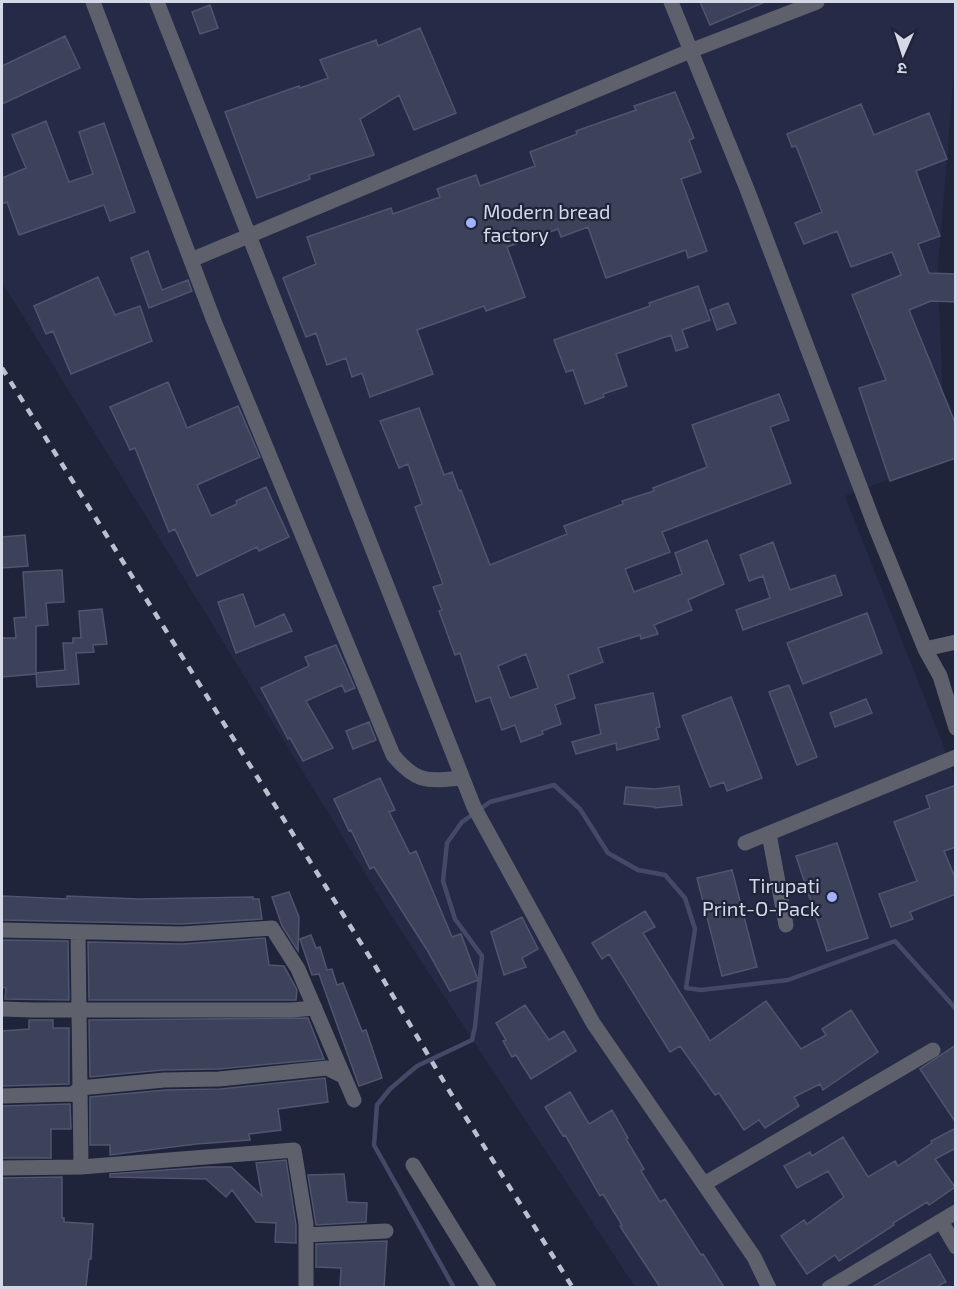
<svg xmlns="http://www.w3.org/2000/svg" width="957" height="1289" viewBox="0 0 957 1289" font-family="'Exo 2','Noto Sans Devanagari',sans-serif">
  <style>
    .built { fill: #252a47 }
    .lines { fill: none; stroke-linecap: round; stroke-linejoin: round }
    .stream { stroke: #464868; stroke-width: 4.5 }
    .building { fill: #3c425a; stroke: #4f556e; stroke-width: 1.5; fill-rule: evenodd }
    .minor { stroke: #5e616c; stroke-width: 15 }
    .rail { stroke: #bbbfcf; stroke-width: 4.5; stroke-dasharray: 8 8; stroke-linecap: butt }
    .poi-dot { fill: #a2b2fd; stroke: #1f243a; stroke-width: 2 }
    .labels { text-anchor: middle; stroke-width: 4.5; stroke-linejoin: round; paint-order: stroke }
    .poi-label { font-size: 20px; fill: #d4d8e7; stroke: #1f243a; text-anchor: start }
  </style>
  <rect width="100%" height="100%" fill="#1f243a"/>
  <!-- built -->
  <path class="built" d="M2,2H955V60L938,268L945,458L845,496L955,775V1287H635L392,917L2,282Z"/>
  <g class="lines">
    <!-- stream -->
    <path class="stream" d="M454,1288L374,1145L377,1105L390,1089L417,1066L472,1040L475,1027L482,956L455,919L443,881L447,843L462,822L490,802L554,785L580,809L608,853L638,870L665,875L685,898L695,929L686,988L701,990L788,980L895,941L956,1009"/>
  </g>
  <!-- building -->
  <path class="building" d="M700,2H765L710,25Z
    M210,5L218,28L200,34L192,12Z
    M420,28L456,113L414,130L399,95L360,119L374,155L309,175L310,179L257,198L225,112L299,86L300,88L328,78L320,60L376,40L378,46Z
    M65,36L80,68L2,104V66Z
    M675,92L694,138L689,140L701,172L681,179L707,251L688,258L686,250L606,278L588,227L561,237L558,229L507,247L525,297L486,311L484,306L417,330L433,374L370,397L362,373L352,377L346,358L327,365L316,333L306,337L283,278L316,264L307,237L391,208L393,214L440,197L437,189L476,175L480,186L535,166L530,152L577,134L576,131L636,110L634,106Z
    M861,104L874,135L929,113L947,159L916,171L940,236L918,244L929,273L956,274V302L931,301L909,310L956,425V458L890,481L859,388L886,380L852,295L901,275L892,252L851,267L837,231L804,244L795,223L822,212L796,146L792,147L787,134Z
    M46,121L69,182L93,174L79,132L104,123L135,212L110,221L104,205L19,235L7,202L2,204V178L26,168L12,135Z
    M148,251L162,290L188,280L192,291L149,308L131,258Z
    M98,277L115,315L140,306L152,341L71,374L53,331L46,334L34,306Z
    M698,286L710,320L682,330L688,347L676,351L671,335L616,354L627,386L603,394L604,397L585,404L573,370L566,372L554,340L650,306L649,303Z
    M728,303L736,323L717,330L710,310Z
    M168,382L187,428L238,406L260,457L197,485L211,516L237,504L236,501L266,487L289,537L259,551L257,547L197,576L175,529L169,532L135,448L130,450L110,407Z
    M779,394L789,420L770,427L791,483L662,532L670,552L625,569L634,592L682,574L675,553L707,540L724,584L688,600L692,610L654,625L658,634L641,639L640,635L598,648L603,662L568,675L575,698L555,705L561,724L542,731L543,734L521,742L515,725L502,730L490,697L476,702L460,653L455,655L439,611L442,610L433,587L443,584L415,507L422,504L408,464L399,468L380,421L419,408L444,475L452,472L459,491L461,490L490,565L567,534L564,526L623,504L622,501L654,491L653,488L707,467L692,425ZM526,654L538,688L510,698L498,666Z
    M25,535L28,566L2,568V537Z
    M773,542L790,590L835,575L842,595L743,630L736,610L770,598L763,576L749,581L740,555Z
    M62,570L64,602L46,603L48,625L36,626V674L2,677V638H16L14,618L26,617L23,572Z
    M243,594L255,627L284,614L292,631L236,653L218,602Z
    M102,609L107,644L93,645L94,652L76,653L79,684L37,687L36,673L65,670L63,643H73V638H81L79,611Z
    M867,613L882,653L803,684L787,643Z
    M336,645L355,688L345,692L342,685L306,701L333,748L303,761L290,738L288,739L261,688L309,666L305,657Z
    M789,685L817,757L797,765L769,692Z
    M653,693L660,727L656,728L659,739L617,750L616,743L576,754L572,742L601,734L595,705Z
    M731,697L762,778L727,791L724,782L710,787L682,716Z
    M866,699L872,713L835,727L830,713Z
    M369,722L376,740L353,749L346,731Z
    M380,778L395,810L389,812L410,854L416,851L452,937L461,934L478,980L450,991L427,950L374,867L370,869L351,830L349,831L334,799Z
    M956,785V847L944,851L956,880V894L910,912L913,919L891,927L879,894L917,881L894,822L930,808L926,796Z
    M679,786L682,805L655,808V807L624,804L626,787L655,789Z
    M837,843L868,938L827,951L796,856Z
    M732,870L757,967L722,976L697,878Z
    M289,892L299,917L298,951L282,926L272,897Z
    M2,896L67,899V896L139,899L253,897V899H259L262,919L182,924L2,920Z
    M645,911L655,927L643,933L710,1041L766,1001L801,1049L826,1035L822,1029L851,1010L878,1052L823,1090L820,1084L794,1097L799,1106L765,1128L759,1120L744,1130L719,1093L715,1095L680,1046L670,1052L609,954L602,959L592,943Z
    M522,917L538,949L522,958L526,967L504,975L491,932Z
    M311,935L316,948L320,947L327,970L332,969L337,985L343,983L362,1031L366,1030L382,1078L359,1086L319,974L312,975L300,939Z
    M265,938L269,965L284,966L297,990L296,1000H89L88,942L182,944Z
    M2,940L68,941L69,1000L5,999L6,988L2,987Z
    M525,1005L549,1040L564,1031L576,1051L531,1079L516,1055L512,1057L503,1041L506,1040L496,1023Z
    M308,1018L324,1059L218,1069L163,1070L90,1077L89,1020Z
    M29,1020H53V1028H69V1084L2,1086V1031L29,1029Z
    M956,1045V1123L920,1069Z
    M325,1078L328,1102L278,1109L281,1130L249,1134L250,1140L196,1144L110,1155V1145H90V1097L165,1090L220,1089Z
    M570,1092L589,1124L612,1110L628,1138L626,1139L644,1169L641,1171L660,1202L665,1199L701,1255L703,1254L724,1287H660L620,1226L622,1225L603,1194L600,1196L565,1135L563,1136L545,1107Z
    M70,1104L71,1129H51V1158H2V1106Z
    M956,1128V1148L935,1159L955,1187L929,1205L927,1202L893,1223L894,1225L839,1261L835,1255L807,1274L781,1236L804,1220L807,1224L844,1197L828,1171L797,1188L784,1166L810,1152L812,1156L843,1137L868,1177L895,1161L898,1166L932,1143L931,1141Z
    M286,1160L296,1225V1243L275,1242L276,1223L256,1222L232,1190L226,1197L206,1179L110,1177V1174L208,1167H231L262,1196L256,1163Z
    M344,1174L347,1202L367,1203L366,1222L316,1225L308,1175Z
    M62,1177V1218H64V1222L93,1224L91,1259H89L86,1287H2V1178Z
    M387,1241L384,1287H340L341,1268L316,1267V1244Z
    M930,1254L946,1282L936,1287H872Z"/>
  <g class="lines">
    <!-- minor -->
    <path class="minor" d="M93,2L214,321L393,755C417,784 428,781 462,778
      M157,2L474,807L593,1023L754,1257L769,1288
      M671,2L747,189L875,526L925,649L940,676L956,728
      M191,260L690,51L817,2
      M925,649L956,642
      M769,834L786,925
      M745,843L956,757
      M2,930L182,934L272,928L298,969L354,1100
      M78,932L81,1167
      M2,1009L32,1010H291L315,1008
      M2,1096L73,1094L80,1088L164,1080L219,1079L327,1068L343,1076
      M413,1165L489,1288
      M2,1168L81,1167L294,1150L306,1224V1288
      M704,1184L933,1050
      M941,1221L956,1247
      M306,1235L386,1231
      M829,1288L956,1212"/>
    <!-- rail -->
    <path class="rail" d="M2,368L374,964L453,1097L573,1288"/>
  </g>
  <!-- markers -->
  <g class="poi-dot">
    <circle cx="471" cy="223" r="6"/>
    <circle cx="832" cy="897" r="6"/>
  </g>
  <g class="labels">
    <!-- poi labels -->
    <g class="poi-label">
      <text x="483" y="219">Modern bread<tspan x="483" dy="23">factory</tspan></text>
      <text x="820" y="893" text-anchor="end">Tirupati<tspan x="820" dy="23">Print-O-Pack</tspan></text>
    </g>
  </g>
  <!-- border -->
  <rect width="957" height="1289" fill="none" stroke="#d4d8e7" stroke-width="6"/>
  <!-- north arrow -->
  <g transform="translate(903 54) rotate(183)" stroke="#1f243a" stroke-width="4.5" paint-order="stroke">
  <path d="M0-4.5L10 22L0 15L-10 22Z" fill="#d4d8e7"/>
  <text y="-9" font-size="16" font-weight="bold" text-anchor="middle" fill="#d4d8e7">उ</text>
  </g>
</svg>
